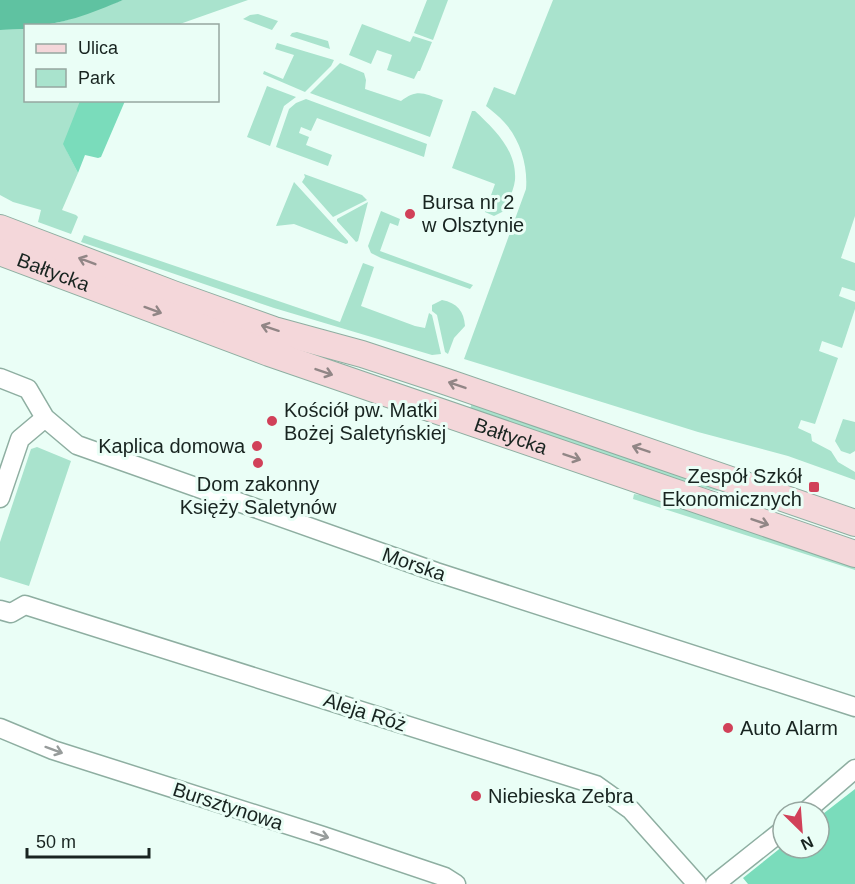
<svg xmlns="http://www.w3.org/2000/svg" width="855" height="884" viewBox="0 0 855 884" font-family="Arial,sans-serif">
  <style>
    .green { fill: #a9e3cd }
    .forest { fill: #7adcbb }
    .water { fill: #5fc2a1 }
    .lines { fill: none; stroke-linecap: round; stroke-linejoin: round }
    .street-casing { stroke: #8eaea1; stroke-width: 21 }
    .secondary-casing { stroke: #8eaea1; stroke-width: 28 }
    .street { stroke: #fff; stroke-width: 18 }
    .secondary { stroke: #f4d7da; stroke-width: 26 }
    .oneway { stroke: #918686 }
    .oneway2 { stroke: #979c9b }
    .poi-dot { fill: #d14159; stroke: #eafef6; stroke-width: 2 }
    .labels { text-anchor: middle; stroke-width: 6; stroke-linejoin: round; paint-order: stroke }
    .poi-label { font-size: 20px; fill: #182420; stroke: #eafef6; text-anchor: start }
    .street-label { font-size: 20px; fill: #182420; stroke: #eafef6 }
  </style>
  <rect width="100%" height="100%" fill="#eafef6"/>
  <!-- green -->
  <path class="green" d="M123,0H248L177,25L42,26L64,21Z
    M427,0H448L433,40L414,33Z
    M553,0H855V216L841,258L855,263V291L842,287L839,296L855,302V309L842,348L822,341L819,351L838,358L815,424L801,420L798,428L811,434L812,441L831,451L838,462L855,472V480L788,456L698,432L464,359L526,189C528,165 520,139 504,122C499,116 492,111 486,106L494,87L515,95Z
    M258,14L278,21L272,30L243,19L250,15Z
    M362,24L410,42L413,36L432,42L420,71H418L414,79L387,70L392,55L377,50L371,64L349,55Z
    M25,29L26,100L87,101L67,151L78,173L62,210L76,215L78,217L71,234L38,222L41,210L13,202L0,195V30Z
    M297,32L328,41L330,49L290,36L292,33Z
    M277,43L334,60L331,66L305,92L263,74L264,71L283,79L294,55L275,49Z
    M340,63L364,73L366,80L365,89L401,101C418,88 424,94 443,100L430,137L310,93Z
    M267,86L296,97L284,106L270,146L247,137Z
    M306,99L427,144L424,157L317,118L311,131L301,127L299,133L309,137L306,145L332,155L328,166L276,147L289,109L296,103Z
    M472,111H475C494,129 517,150 515,180C514,190 508,201 504,211L494,216L485,212L495,184L452,168Z
    M304,174L362,195L367,200L333,217L302,182L305,177Z
    M294,182L348,241V243L346,244L294,224L276,226Z
    M368,202L358,241L356,242L337,221V219Z
    M381,211L400,219L398,226L390,223L380,251L473,285L470,289L381,258L371,253L368,246Z
    M84,235L340,322L363,263L374,267L361,306L415,326L425,328L429,313L432,315L441,354L432,355L274,308L81,242Z
    M442,300C457,303 464,311 465,326L454,338L448,354L445,352L437,315L432,311V305Z
    M472,402L719,489V490L717,491L636,469L469,413Z
    M843,419L855,422V451L850,454L841,451L835,441Z
    M37,447L71,461L29,586L0,577V542L31,449Z
    M634,494L652,497L855,565V570L633,499Z"/>
  <!-- forest -->
  <path class="forest" d="M80,101H125L101,157L98,158L85,155L78,173L63,144Z
    M855,789V884H748L743,878L783,846V848H819V817Z"/>
  <!-- water -->
  <path class="water" d="M0,0H123C92,13 60,26 26,26L25,29H24L0,30Z"/>
  <g class="lines">
    <defs>
      <path id="street" d="M0,378L28,389L45,418L77,445L436,572L855,707
        M0,498L20,439L45,418
        M0,610L11,613L25,605L596,785L631,810L697,884
        M0,728L53,750L323,836L445,877L456,884
        M805,812L855,769
        M715,884L783,830"/>
      <g id="secondary">
        <path d="M0,228L173,294L274,330L362,354L447,382L855,523"/>
        <path id="s1" d="M0,252L269,353L855,554"/>
      </g>
    </defs>
    <!-- street casing -->
    <use href="#street" class="street-casing"/>
    <!-- secondary casing -->
    <use href="#secondary" class="secondary-casing"/>
    <!-- street -->
    <use href="#street" class="street"/>
    <!-- secondary -->
    <use href="#secondary" class="secondary"/>
  </g>
  <!-- one-way arrows -->
  <defs><path id="oneway-shaft" d="M-6 0H5M1.5-3L5.5 0L1.5 3" fill="none" stroke-width="1.6" stroke-linecap="round" stroke-linejoin="round" transform="scale(1.5)"/></defs>
  <g class="oneway">
    <use href="#oneway-shaft" transform="translate(87 261) rotate(-159)"/>
    <use href="#oneway-shaft" transform="translate(153 310) rotate(20)"/>
    <use href="#oneway-shaft" transform="translate(270 328) rotate(-162)"/>
    <use href="#oneway-shaft" transform="translate(324 372) rotate(19)"/>
    <use href="#oneway-shaft" transform="translate(457 385) rotate(-161)"/>
    <use href="#oneway-shaft" transform="translate(641 449) rotate(-161)"/>
    <use href="#oneway-shaft" transform="translate(572 457) rotate(19)"/>
    <use href="#oneway-shaft" transform="translate(760 522) rotate(19)"/>
  </g>
  <g class="oneway2">
    <use href="#oneway-shaft" transform="translate(54 750) rotate(20)"/>
    <use href="#oneway-shaft" transform="translate(320 835) rotate(18)"/>
  </g>
  <!-- markers -->
  <g class="poi-dot">
    <circle cx="410" cy="214" r="6"/>
    <circle cx="272" cy="421" r="6"/>
    <circle cx="257" cy="446" r="6"/>
    <circle cx="258" cy="463" r="6"/>
    <rect x="808" y="481" width="12" height="12" rx="3"/>
    <circle cx="728" cy="728" r="6"/>
    <circle cx="476" cy="796" r="6"/>
  </g>
  <g class="labels">
    <!-- poi labels -->
    <g class="poi-label">
      <text x="422" y="209">Bursa nr 2<tspan x="422" dy="23">w Olsztynie</tspan></text>
      <text x="284" y="417">Kościół pw. Matki<tspan x="284" dy="23">Bożej Saletyńskiej</tspan></text>
      <text x="245" y="453" text-anchor="end">Kaplica domowa</text>
      <text x="802" y="483" text-anchor="end">Zespół Szkół<tspan x="802" dy="23">Ekonomicznych</tspan></text>
      <text x="258" y="491" text-anchor="middle">Dom zakonny<tspan x="258" dy="23">Księży Saletynów</tspan></text>
      <text x="740" y="735">Auto Alarm</text>
      <text x="488" y="803">Niebieska Zebra</text>
    </g>
    <!-- street labels -->
    <g class="street-label">
      <text dy="7" stroke="none"><textPath href="#s1" startOffset="57">Bałtycka</textPath></text>
      <text dy="7" stroke="none"><textPath href="#s1" startOffset="543">Bałtycka</textPath></text>
      <text transform="translate(414 564) rotate(19)" y="7">Morska</text>
      <text transform="translate(365 712) rotate(18)" y="7">Aleja Róż</text>
      <text transform="translate(228 806) rotate(18)" y="7">Bursztynowa</text>
    </g>
  </g>
  <!-- legend -->
  <rect x="24" y="24" width="195" height="78" fill="#eafef6" stroke="#96a7a0" stroke-width="1.5"/>
  <rect x="36" y="44" width="30" height="9" fill="#f4d7da" stroke="#96a7a0" stroke-width="1.5"/>
  <text x="78" y="54" font-size="18" fill="#182420">Ulica</text>
  <rect x="36" y="69" width="30" height="18" fill="#a9e3cd" stroke="#96a7a0" stroke-width="1.5"/>
  <text x="78" y="84" font-size="18" fill="#182420">Park</text>
  <!-- north arrow -->
  <g transform="translate(801 830) rotate(155)"><circle r="28" fill="#eafef6" stroke="#96a7a0" stroke-width="1.5"/>
  <path d="M0-4.5L10 22L0 15L-10 22Z" fill="#d14159"/>
  <text y="-9" font-size="16" font-weight="bold" text-anchor="middle" fill="#182420">N</text>
  </g>
  <!-- scale -->
  <path d="M27 848v9h122v-9" fill="none" stroke="#182420" stroke-width="3"/>
  <text x="36" y="848" font-size="18" fill="#182420" stroke="#eafef6" stroke-width="4.5" paint-order="stroke">50 m</text>
</svg>
